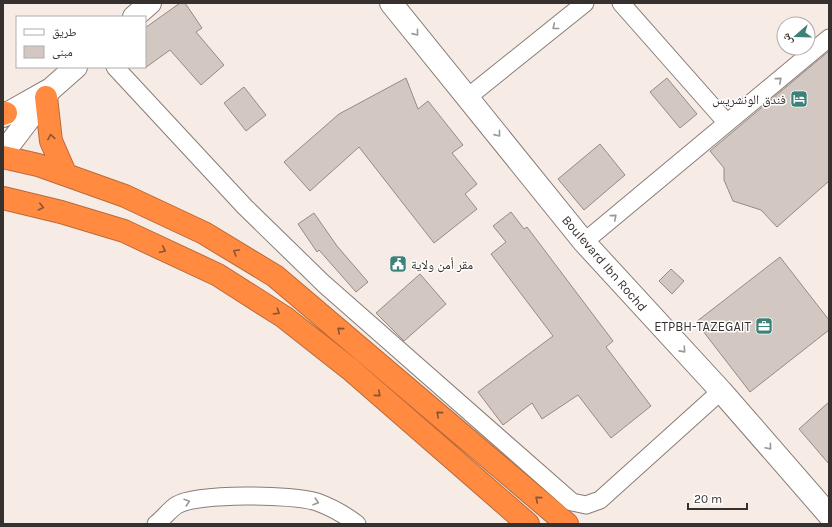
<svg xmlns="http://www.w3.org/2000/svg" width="832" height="527" viewBox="0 0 832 527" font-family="Karla,'Noto Naskh Arabic',sans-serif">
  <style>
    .building { fill: #d3c7c1; stroke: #958a84 }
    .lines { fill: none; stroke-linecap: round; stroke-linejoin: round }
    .street-casing { stroke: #887d77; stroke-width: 19 }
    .secondary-casing { stroke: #887d77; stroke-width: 24 }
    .highway-casing { stroke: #b96b3a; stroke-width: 24 }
    .street { stroke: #fff; stroke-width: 17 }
    .secondary { stroke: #fff; stroke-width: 22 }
    .highway { stroke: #ff8a40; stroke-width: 22 }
    .oneway { stroke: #9a9897 }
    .oneway2 { stroke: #865536 }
    .labels { text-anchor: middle; stroke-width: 3; stroke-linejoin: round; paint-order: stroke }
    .poi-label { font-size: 13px; fill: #36312f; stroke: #fff; text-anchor: end }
    .street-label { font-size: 13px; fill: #36312f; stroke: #fff }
  </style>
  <rect width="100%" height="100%" fill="#f7ebe5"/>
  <!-- building -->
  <path class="building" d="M180,3H185L202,28L196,32L224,65L201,85L170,50L145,68V28Z
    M829,51V181L777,227L761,210L733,201L724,180V168L710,151Z
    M406,78L418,109L428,101L463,145L452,153L477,184L465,194L477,209L434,243L359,147L310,191L284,162L339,114Z
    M667,78L697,114L680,128L650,92Z
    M244,87L266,115L246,131L224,103Z
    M600,144L625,175L584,210L558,179Z
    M511,212L524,229L527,227L613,341L606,347L651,406L611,438L578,395L542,419L532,403L503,425L478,392L553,336L491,254L506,242L493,226Z
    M314,213L337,246L368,282L356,292L319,250L317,252L298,224Z
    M780,257L829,320V330L750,392L696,322Z
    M671,269L684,281L672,294L659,281Z
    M420,274L446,304L404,341L376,313Z
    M829,402V464L799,429Z"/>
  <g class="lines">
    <defs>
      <path id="street" d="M621,3L727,123
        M115,67L245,207L324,284L572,502L586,505L600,500L721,391
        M468,97L585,3
        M584,242L829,38
        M156,524C163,519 170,509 177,505C197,493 294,494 317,502C331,507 345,515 357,524"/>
      <path id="secondary" d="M391,3L584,242L721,391L829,515
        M134,17L150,3
        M3,116L51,89L76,67
        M3,153L47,95"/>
      <path id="highway" d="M46,97L51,141L65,173
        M3,114L6,113
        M3,157L38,165L125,196L204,233L275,276L567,524
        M3,198L61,212L124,231L218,275L284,317L350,369L528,524"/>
    </defs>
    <!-- street casing -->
    <use href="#street" class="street-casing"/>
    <!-- secondary casing -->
    <use href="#secondary" class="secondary-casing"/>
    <!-- highway casing -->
    <use href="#highway" class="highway-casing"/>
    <!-- street -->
    <use href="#street" class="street"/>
    <!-- secondary -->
    <use href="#secondary" class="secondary"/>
    <!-- highway -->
    <use href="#highway" class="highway"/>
  </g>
  <!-- one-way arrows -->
  <defs><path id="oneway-chevron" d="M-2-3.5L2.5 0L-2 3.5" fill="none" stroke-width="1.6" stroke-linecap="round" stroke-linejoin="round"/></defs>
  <g class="oneway">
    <use href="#oneway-chevron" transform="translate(555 27) rotate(141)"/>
    <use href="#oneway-chevron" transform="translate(416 33) rotate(51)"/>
    <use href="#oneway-chevron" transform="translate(779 80) rotate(-40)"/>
    <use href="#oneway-chevron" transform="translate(498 134) rotate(51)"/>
    <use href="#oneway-chevron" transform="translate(614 217) rotate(-40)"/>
    <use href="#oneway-chevron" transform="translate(683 350) rotate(48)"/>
    <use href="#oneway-chevron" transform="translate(769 447) rotate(49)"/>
    <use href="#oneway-chevron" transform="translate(187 502) rotate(-17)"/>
    <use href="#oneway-chevron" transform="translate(316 502) rotate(18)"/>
  </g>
  <g class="oneway2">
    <use href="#oneway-chevron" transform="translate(51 137) rotate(-99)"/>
    <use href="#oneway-chevron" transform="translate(41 207) rotate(13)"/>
    <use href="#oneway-chevron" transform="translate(163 250) rotate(25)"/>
    <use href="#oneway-chevron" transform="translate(236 252) rotate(-149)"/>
    <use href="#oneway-chevron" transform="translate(277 312) rotate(32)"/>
    <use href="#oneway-chevron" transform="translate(340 330) rotate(-140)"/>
    <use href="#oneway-chevron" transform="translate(378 394) rotate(41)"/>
    <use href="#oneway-chevron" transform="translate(439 414) rotate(-140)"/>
    <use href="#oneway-chevron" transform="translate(538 499) rotate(-140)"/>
  </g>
  <!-- icons -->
  <defs>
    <symbol id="hotel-square" viewBox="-11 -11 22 22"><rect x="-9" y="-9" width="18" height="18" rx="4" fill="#3d8278" stroke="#fff"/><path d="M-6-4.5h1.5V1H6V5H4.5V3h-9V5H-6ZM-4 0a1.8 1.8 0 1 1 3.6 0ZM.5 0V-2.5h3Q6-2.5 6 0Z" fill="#fff"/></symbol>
    <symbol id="civic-square" viewBox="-11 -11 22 22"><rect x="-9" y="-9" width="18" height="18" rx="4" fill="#3d8278" stroke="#fff"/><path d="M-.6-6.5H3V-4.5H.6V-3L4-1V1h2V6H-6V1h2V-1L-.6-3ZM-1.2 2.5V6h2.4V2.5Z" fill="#fff"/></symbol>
    <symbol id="office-square" viewBox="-11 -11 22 22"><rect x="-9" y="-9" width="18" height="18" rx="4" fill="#3d8278" stroke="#fff"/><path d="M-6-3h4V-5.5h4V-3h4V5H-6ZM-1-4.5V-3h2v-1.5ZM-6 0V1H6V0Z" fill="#fff"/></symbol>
  </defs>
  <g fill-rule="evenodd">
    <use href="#hotel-square" x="789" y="89" width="20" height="20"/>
    <use href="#civic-square" x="388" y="254" width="20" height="20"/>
    <use href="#office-square" x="754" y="316" width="20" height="20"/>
  </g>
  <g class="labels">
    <!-- poi labels -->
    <g class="poi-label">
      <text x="786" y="104">فندق الونشريس</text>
      <text x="411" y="269" text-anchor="start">مقر أمن ولاية</text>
      <text x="751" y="331">ETPBH-TAZEGAIT</text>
    </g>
    <!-- street labels -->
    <g class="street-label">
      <text transform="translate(605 263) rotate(49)" y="5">Boulevard Ibn Rochd</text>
    </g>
  </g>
  <!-- border -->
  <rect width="832" height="527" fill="none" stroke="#36312f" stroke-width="8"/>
  <!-- legend -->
  <rect x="16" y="16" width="130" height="52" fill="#ffffff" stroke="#afadac"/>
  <rect x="24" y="29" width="20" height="6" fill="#ffffff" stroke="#afadac"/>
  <text x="52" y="36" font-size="12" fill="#36312f">طريق</text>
  <rect x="24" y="46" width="20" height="12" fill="#d3c7c1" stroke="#afadac"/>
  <text x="52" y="56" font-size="12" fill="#36312f">مبنى</text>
  <!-- north arrow -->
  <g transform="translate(796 36) rotate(250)"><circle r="19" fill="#ffffff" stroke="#afadac"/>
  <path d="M0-3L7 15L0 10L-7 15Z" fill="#3d8278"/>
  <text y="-6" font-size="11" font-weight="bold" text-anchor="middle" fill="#36312f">ش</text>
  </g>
  <!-- scale -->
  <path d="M688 503v6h59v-6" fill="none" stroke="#36312f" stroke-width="2"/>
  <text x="694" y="503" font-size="12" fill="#36312f" stroke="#ffffff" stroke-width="3" paint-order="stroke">20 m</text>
</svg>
